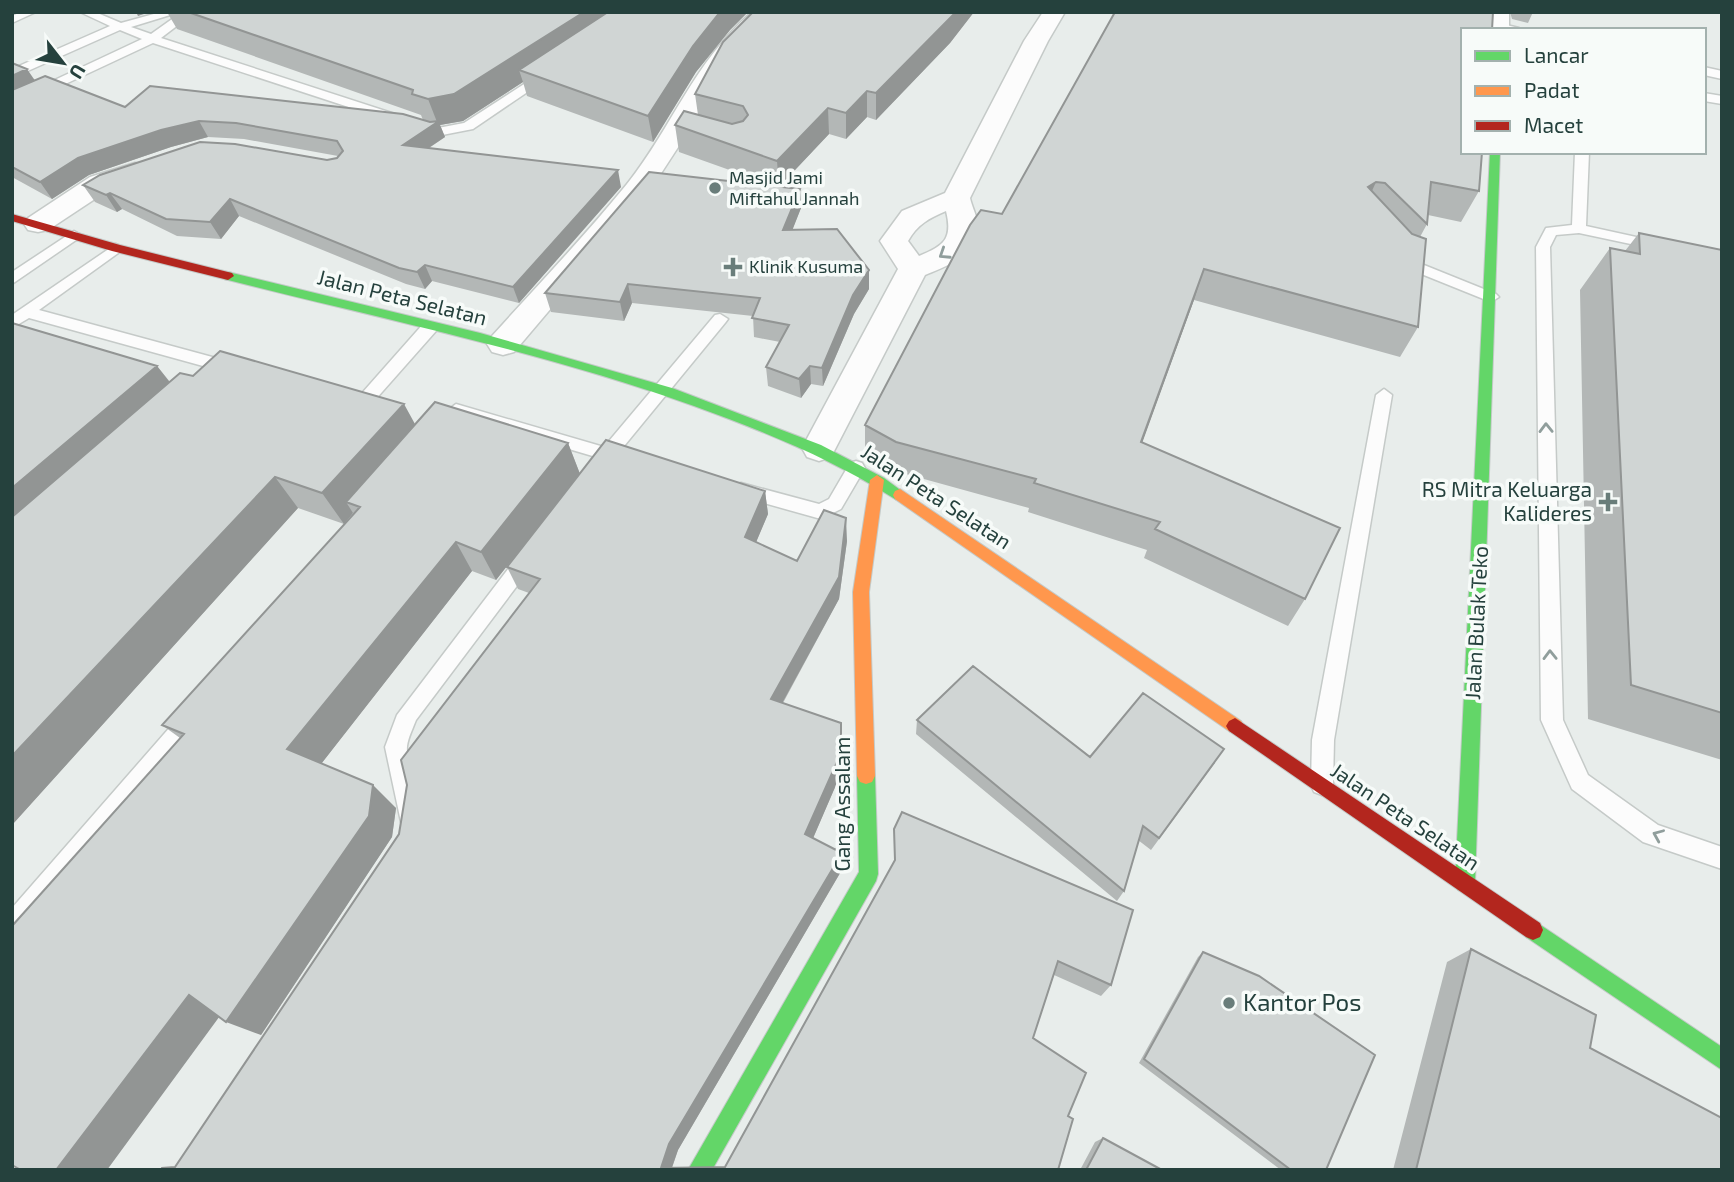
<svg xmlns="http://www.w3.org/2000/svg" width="1734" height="1182" viewBox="0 0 1734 1182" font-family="'Exo 2',sans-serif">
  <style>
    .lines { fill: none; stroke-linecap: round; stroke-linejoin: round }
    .lane-casing { stroke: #c5cac8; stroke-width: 3 }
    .street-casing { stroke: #c5cac8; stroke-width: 3 }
    .fast-casing { stroke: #c4cac8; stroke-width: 2 }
    .slow-casing { stroke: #c4cac8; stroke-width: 2 }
    .jam-casing { stroke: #c4cac8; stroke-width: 2 }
    .lane { fill: #fcfcfc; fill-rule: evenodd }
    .street { fill: #fcfcfc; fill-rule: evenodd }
    .fast { fill: #63d668; fill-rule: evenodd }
    .slow { fill: #ff974d; fill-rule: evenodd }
    .jam { fill: #b3261e; fill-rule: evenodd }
    .wall { fill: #b3b7b6 }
    .shaded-wall { fill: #929594 }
    .building { fill: #d0d5d4; stroke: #929594; stroke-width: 2 }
    .oneway { stroke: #909e9c }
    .poi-dot { fill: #697d7a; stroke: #f7fbf9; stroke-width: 2.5 }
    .labels { text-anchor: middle; stroke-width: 7; stroke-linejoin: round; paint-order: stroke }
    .far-poi-label { font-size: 18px; fill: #25413d; stroke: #f7fbf9; text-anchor: start }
    .street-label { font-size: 21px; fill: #25413d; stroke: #f7fbf9 }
    .poi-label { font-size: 21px; fill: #25413d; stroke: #f7fbf9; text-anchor: end }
    .near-poi-label { font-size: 24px; fill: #25413d; stroke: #f7fbf9; text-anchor: start }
  </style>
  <rect width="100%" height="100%" fill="#e8edeb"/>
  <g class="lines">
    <defs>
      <path id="lane" d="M21,12H36L12,23V16Z
        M80,12H95L121,23L161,12H180L131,27L151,34L182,12H195L161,38L438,128L464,123L541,73L551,76L473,129L437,136L153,43L12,109V100L142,39L120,30L12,78V69L110,26Z
        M1498,23L1519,28L1521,30L1494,28V24Z
        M1704,67L1722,71V79L1704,75Z
        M1704,93L1722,96V104L1704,101Z
        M1575,152H1589L1586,226L1659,242L1666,246L1659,250L1579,233L1556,235L1550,247L1563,720L1588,775L1658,825L1722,847V869L1643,842L1572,789L1541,720L1536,247L1546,228L1572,225Z
        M74,231L81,235L79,238L12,284V272Z
        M116,244L123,248L121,251L39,310L238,364L240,368L238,372L232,374L29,318L12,328V315Z
        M1401,252L1419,263L1496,294L1499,297L1491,302L1486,300L1409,269L1394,257Z
        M720,314L728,319L725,323L620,451L627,453L630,458L627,463L621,464L611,462L602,467L596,466L593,461L596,457L450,414L448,410L456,404L604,447L715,315Z
        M430,322L438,327L436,331L367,409H355L353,405L355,401L424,323Z
        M1384,389L1392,395L1334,740L1333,785L1330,792L1322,795L1314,792L1311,785L1312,740L1376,395Z
        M856,461L862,463L865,468L841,509L821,519L735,495L732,490L735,485L741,483L819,504L829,499L850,463Z
        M528,550L535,552L537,557L535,562L416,720C413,728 408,738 407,746C405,772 429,794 417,822L409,825L401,822L385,747L397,715L521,552Z
        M192,708L199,710L203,717L199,724L20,934L12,938V908L185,710Z"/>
      <path id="street" d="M752,12H777L724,67L695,122L712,127L716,132L712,137L703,140L686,135L647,195L514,352L503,355L492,352L487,344L492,336C537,286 584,237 627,184C674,125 692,64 752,12Z
        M1043,12H1065L1048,41L970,198C972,207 977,216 978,225C981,255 946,266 925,275L831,457L819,461L807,457L802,448L898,269L880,241L902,211L945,193L1024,41ZM946,211C953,239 944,246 919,256L908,241C917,225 929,218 946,211Z
        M1487,12H1509V30H1487Z
        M135,163L144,165L148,171L144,177L110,189L48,230L38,232L28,230L24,224L28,218L90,177Z"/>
      <path id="fast" d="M1490,152H1500L1475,883L1472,890L1465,892L1458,890L1455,883Z
        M228,272L480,333L672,388L821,445L884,478L907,495L900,501L895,499C832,459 763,431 694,406C540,351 381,319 224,279V273Z
        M866,768L872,770L875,776L878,874L876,881L712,1170H688L859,872L857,776L860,770Z
        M1533,920L1722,1047V1070L1526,937L1523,930L1526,923Z"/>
      <path id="slow" d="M877,475L884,480L869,592L875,776L872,782L866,784L860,782L857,776L853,592L870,480Z
        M900,489L1241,721L1244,726L1241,731L1235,734L1229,731L895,499L893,495L895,491Z"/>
      <path id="jam" d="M12,214L120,245L232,273L234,276L228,280L112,251L12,221Z
        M1235,718L1540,923L1543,930L1540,937L1533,940L1526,937L1229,731L1226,726L1229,721Z"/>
    </defs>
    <!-- lane casing -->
    <use href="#lane" class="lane-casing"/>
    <!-- street casing -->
    <use href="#street" class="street-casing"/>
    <!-- fast casing -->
    <use href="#fast" class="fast-casing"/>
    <!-- slow casing -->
    <use href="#slow" class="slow-casing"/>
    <!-- jam casing -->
    <use href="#jam" class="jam-casing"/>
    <!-- lane -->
    <use href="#lane" class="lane"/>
    <!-- street -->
    <use href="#street" class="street"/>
    <!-- fast -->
    <use href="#fast" class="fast"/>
    <!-- slow -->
    <use href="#slow" class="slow"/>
    <!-- jam -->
    <use href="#jam" class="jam"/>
  </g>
  <!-- wall -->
  <path class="wall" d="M167,12H748L730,30L696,72L653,142L527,96L523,82L463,121L440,125L445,137L429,148L621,187L519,303L432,281L425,289L406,284L239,216L221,239L177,236L122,209L117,212L95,202L83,185L327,160L337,158L338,156L244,139L208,137L171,147L89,175L52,199L12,177V63L35,80L125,107L423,120L421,115L177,29Z
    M753,12H974L950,43L876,120L867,117L846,139L829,134L779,187L801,208L792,230L869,270V289L854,314L823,386L811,384L801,398L768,386L766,367L780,342L754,337L753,316L632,303L624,321L551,312L545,293L777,187L679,152L675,125L698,115L695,94Z
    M1115,12L1479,191L1461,222L1428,215L1427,224L1420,237L1418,327L1400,357L1194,300L1142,442L1305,599L1288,626L1144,558L1147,550L1028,512L1029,508L895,471L865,454V425L1002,214Z
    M1510,12H1533L1528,23L1512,19Z
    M1639,233L1722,250V760L1588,719L1580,290L1610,248L1625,251Z
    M12,323L157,366L170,382L193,376L415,424L568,443L580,474L496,580L472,571L321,764L396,808L392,837L261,1035L180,738L162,725L354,514L353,513L344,524L298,508L12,825Z
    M765,491L768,514L756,542L797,561L847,541L839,599L783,703L841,723L842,771L813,838L842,853L843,868L678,1150L672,1168L725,1167L894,862V829L1111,985L1101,996L1054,975L1033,1038L1068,1116L1058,1170L175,1167L399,834L529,593L518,589L507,567Z
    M917,720L1090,757L1215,763L1151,850L1138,840L1124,891L1117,901L916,734Z
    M1471,949L1590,1048L1722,1170H1393L1447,962Z
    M1203,952L1326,1170H1281L1139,1063L1198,957Z
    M1103,1138L1162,1170H1080L1095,1142Z"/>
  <!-- shaded-wall -->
  <path class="shaded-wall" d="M136,12H150L138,16Z
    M584,12H630L519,70L523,82L463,121L440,125L445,137L409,161L403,145L437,122L428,99Z
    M720,12H748L730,30L696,72L653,142L648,116L693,46Z
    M956,12H974L950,43L876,120V93Z
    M27,69L38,85L12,97V76Z
    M867,91V117L846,139V113Z
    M828,108L829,134L779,187L777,161Z
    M199,121L208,137L171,147L89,175L52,199L40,182L78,158L161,130Z
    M618,170L621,187L519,303L513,287Z
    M1376,182L1362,213L1368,187Z
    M800,189L801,208L785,249L783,230Z
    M110,193L122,209L117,212L106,195Z
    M230,199L239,216L221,239L210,222Z
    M425,265L432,281L425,289L417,272Z
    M1204,269L1194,300L1132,471L1141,442Z
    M869,270V289L854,314L823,386L822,368L853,295Z
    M628,284L632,303L624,321L620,302Z
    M157,366L182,398L12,548V488Z
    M810,366L811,384L801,398L799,379Z
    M404,404L421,435L346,502L353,513L344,524L322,493Z
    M568,443L580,474L496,580L481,552Z
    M275,477L298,508L12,825V756Z
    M765,491L768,514L749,559L745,537Z
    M846,518L847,541L839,599L774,718L771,699Z
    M456,542L472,571L314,773L287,749Z
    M841,723L842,771L808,850L805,834Z
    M373,785L396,808L392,837L261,1035L226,1022Z
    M842,853L843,868L678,1150L671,1170L661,1168L669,1144Z
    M189,995L225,1009L107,1170H56Z"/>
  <!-- building -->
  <path class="building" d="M188,12H584L454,94L428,99L412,94L413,90Z
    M608,12H720L693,46L648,116L519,70Z
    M753,12H956L876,93L867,91L846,113L828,108L777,161L675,125L684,111L732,124L743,121L748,115L743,106L695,94L723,42Z
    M1115,12H1493L1492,30H1463V152H1482L1479,191L1431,182L1427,224L1385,183L1376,182L1368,187L1412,234L1426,239L1418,327L1204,269L1141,442L1340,528L1305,599L1155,529L1160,522L1034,483L1036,479L896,442L865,425L970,225L981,210L1002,214Z
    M12,63L27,69L12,76Z
    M45,76L125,107L150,86L403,114L430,122L439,121L403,145L618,170L513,287L425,265L417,272L399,268L230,199L210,222L166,219L110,193L106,195L83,185L100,175L200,142L235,144L327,160L337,158L343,151L337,141L236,123L199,121L161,130L78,158L40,182L12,167V90Z
    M649,172L800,189L783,230L837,229L869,270L853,295L822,368L810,366L799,379L766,367L789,325L752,318L760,298L628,284L620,302L545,293Z
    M1639,233L1722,250V713L1631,685L1610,248L1640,254Z
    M12,323L157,366L12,488Z
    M220,351L404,404L322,493L275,477L12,756V517L180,373L193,376Z
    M435,402L568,443L481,552L456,542L287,749L373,785L369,816L226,1022L189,995L56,1170H21L12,1165V926L184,734L162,725L360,507L346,502Z
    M606,440L765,491L745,537L797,561L824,510L846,518L839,577L771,699L841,723V753L805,834L842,853L669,1144L661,1168L725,1167L895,860L894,829L902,812L1133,910L1111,985L1058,961L1033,1038L1086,1073L1068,1116L1073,1119L1058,1170H161L162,1168L175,1167L399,834L407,785L401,760L540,579L507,567Z
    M973,666L1090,757L1143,693L1224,749L1159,838L1143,826L1124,891L917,720Z
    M1471,949L1596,1015L1590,1048L1722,1118V1170H1416Z
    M1203,952L1259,976L1375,1055L1326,1170H1291L1144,1059Z
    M1103,1138L1162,1170H1086Z"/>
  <!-- one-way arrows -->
  <defs><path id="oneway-chevron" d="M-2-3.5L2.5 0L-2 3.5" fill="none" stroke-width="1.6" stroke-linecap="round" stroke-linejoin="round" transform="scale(1.75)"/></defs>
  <g class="oneway">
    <use href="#oneway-chevron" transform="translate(944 254) rotate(147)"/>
    <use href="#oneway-chevron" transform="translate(1546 428) rotate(-91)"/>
    <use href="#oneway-chevron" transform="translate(1550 655) rotate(-91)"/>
    <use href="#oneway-chevron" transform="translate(1658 835) rotate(-157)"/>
  </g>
  <!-- markers -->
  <g class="poi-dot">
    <circle cx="715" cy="188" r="7"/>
    <path d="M729.5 256.5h7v7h7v7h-7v7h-7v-7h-7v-7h7z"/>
    <path d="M1604.5 491.5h7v7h7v7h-7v7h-7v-7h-7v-7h7z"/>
    <circle cx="1229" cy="1003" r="7"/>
  </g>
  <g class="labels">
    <!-- far-poi labels -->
    <g class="far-poi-label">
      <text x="729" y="184">Masjid Jami<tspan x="729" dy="21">Miftahul Jannah</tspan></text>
      <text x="749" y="273">Klinik Kusuma</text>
    </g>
    <!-- street labels -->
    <g class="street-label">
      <text transform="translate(402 298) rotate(14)" y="7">Jalan Peta Selatan</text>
      <text transform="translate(936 497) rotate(33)" y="7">Jalan Peta Selatan</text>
      <text transform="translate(1477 623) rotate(-87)" y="7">Jalan Bulak Teko</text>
      <text transform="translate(843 804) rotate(-90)" y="7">Gang Assalam</text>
      <text transform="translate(1405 817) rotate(34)" y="7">Jalan Peta Selatan</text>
    </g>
    <!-- poi labels -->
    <g class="poi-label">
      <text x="1592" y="497">RS Mitra Keluarga<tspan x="1592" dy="24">Kalideres</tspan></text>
    </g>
    <!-- near-poi labels -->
    <g class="near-poi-label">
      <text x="1243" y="1011">Kantor Pos</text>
    </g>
  </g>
  <!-- border -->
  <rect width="1734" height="1182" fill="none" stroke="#25413d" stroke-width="28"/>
  <!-- legend -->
  <rect x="1461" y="28" width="245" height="126" fill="#f7fbf9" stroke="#a3b1ae" stroke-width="2"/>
  <rect x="1475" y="51" width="35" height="10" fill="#63d668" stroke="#a3b1ae" stroke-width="2"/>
  <text x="1524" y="63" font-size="21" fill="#25413d">Lancar</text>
  <rect x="1475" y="86" width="35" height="10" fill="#ff974d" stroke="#a3b1ae" stroke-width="2"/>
  <text x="1524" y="98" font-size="21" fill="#25413d">Padat</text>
  <rect x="1475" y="121" width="35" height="10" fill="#b3261e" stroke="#a3b1ae" stroke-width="2"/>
  <text x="1524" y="133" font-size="21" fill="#25413d">Macet</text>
  <!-- north arrow -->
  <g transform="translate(63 63) rotate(121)" stroke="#f7fbf9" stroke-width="5" paint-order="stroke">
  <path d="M0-5L12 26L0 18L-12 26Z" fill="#25413d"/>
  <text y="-10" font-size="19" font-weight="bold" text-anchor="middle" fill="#25413d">U</text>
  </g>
</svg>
